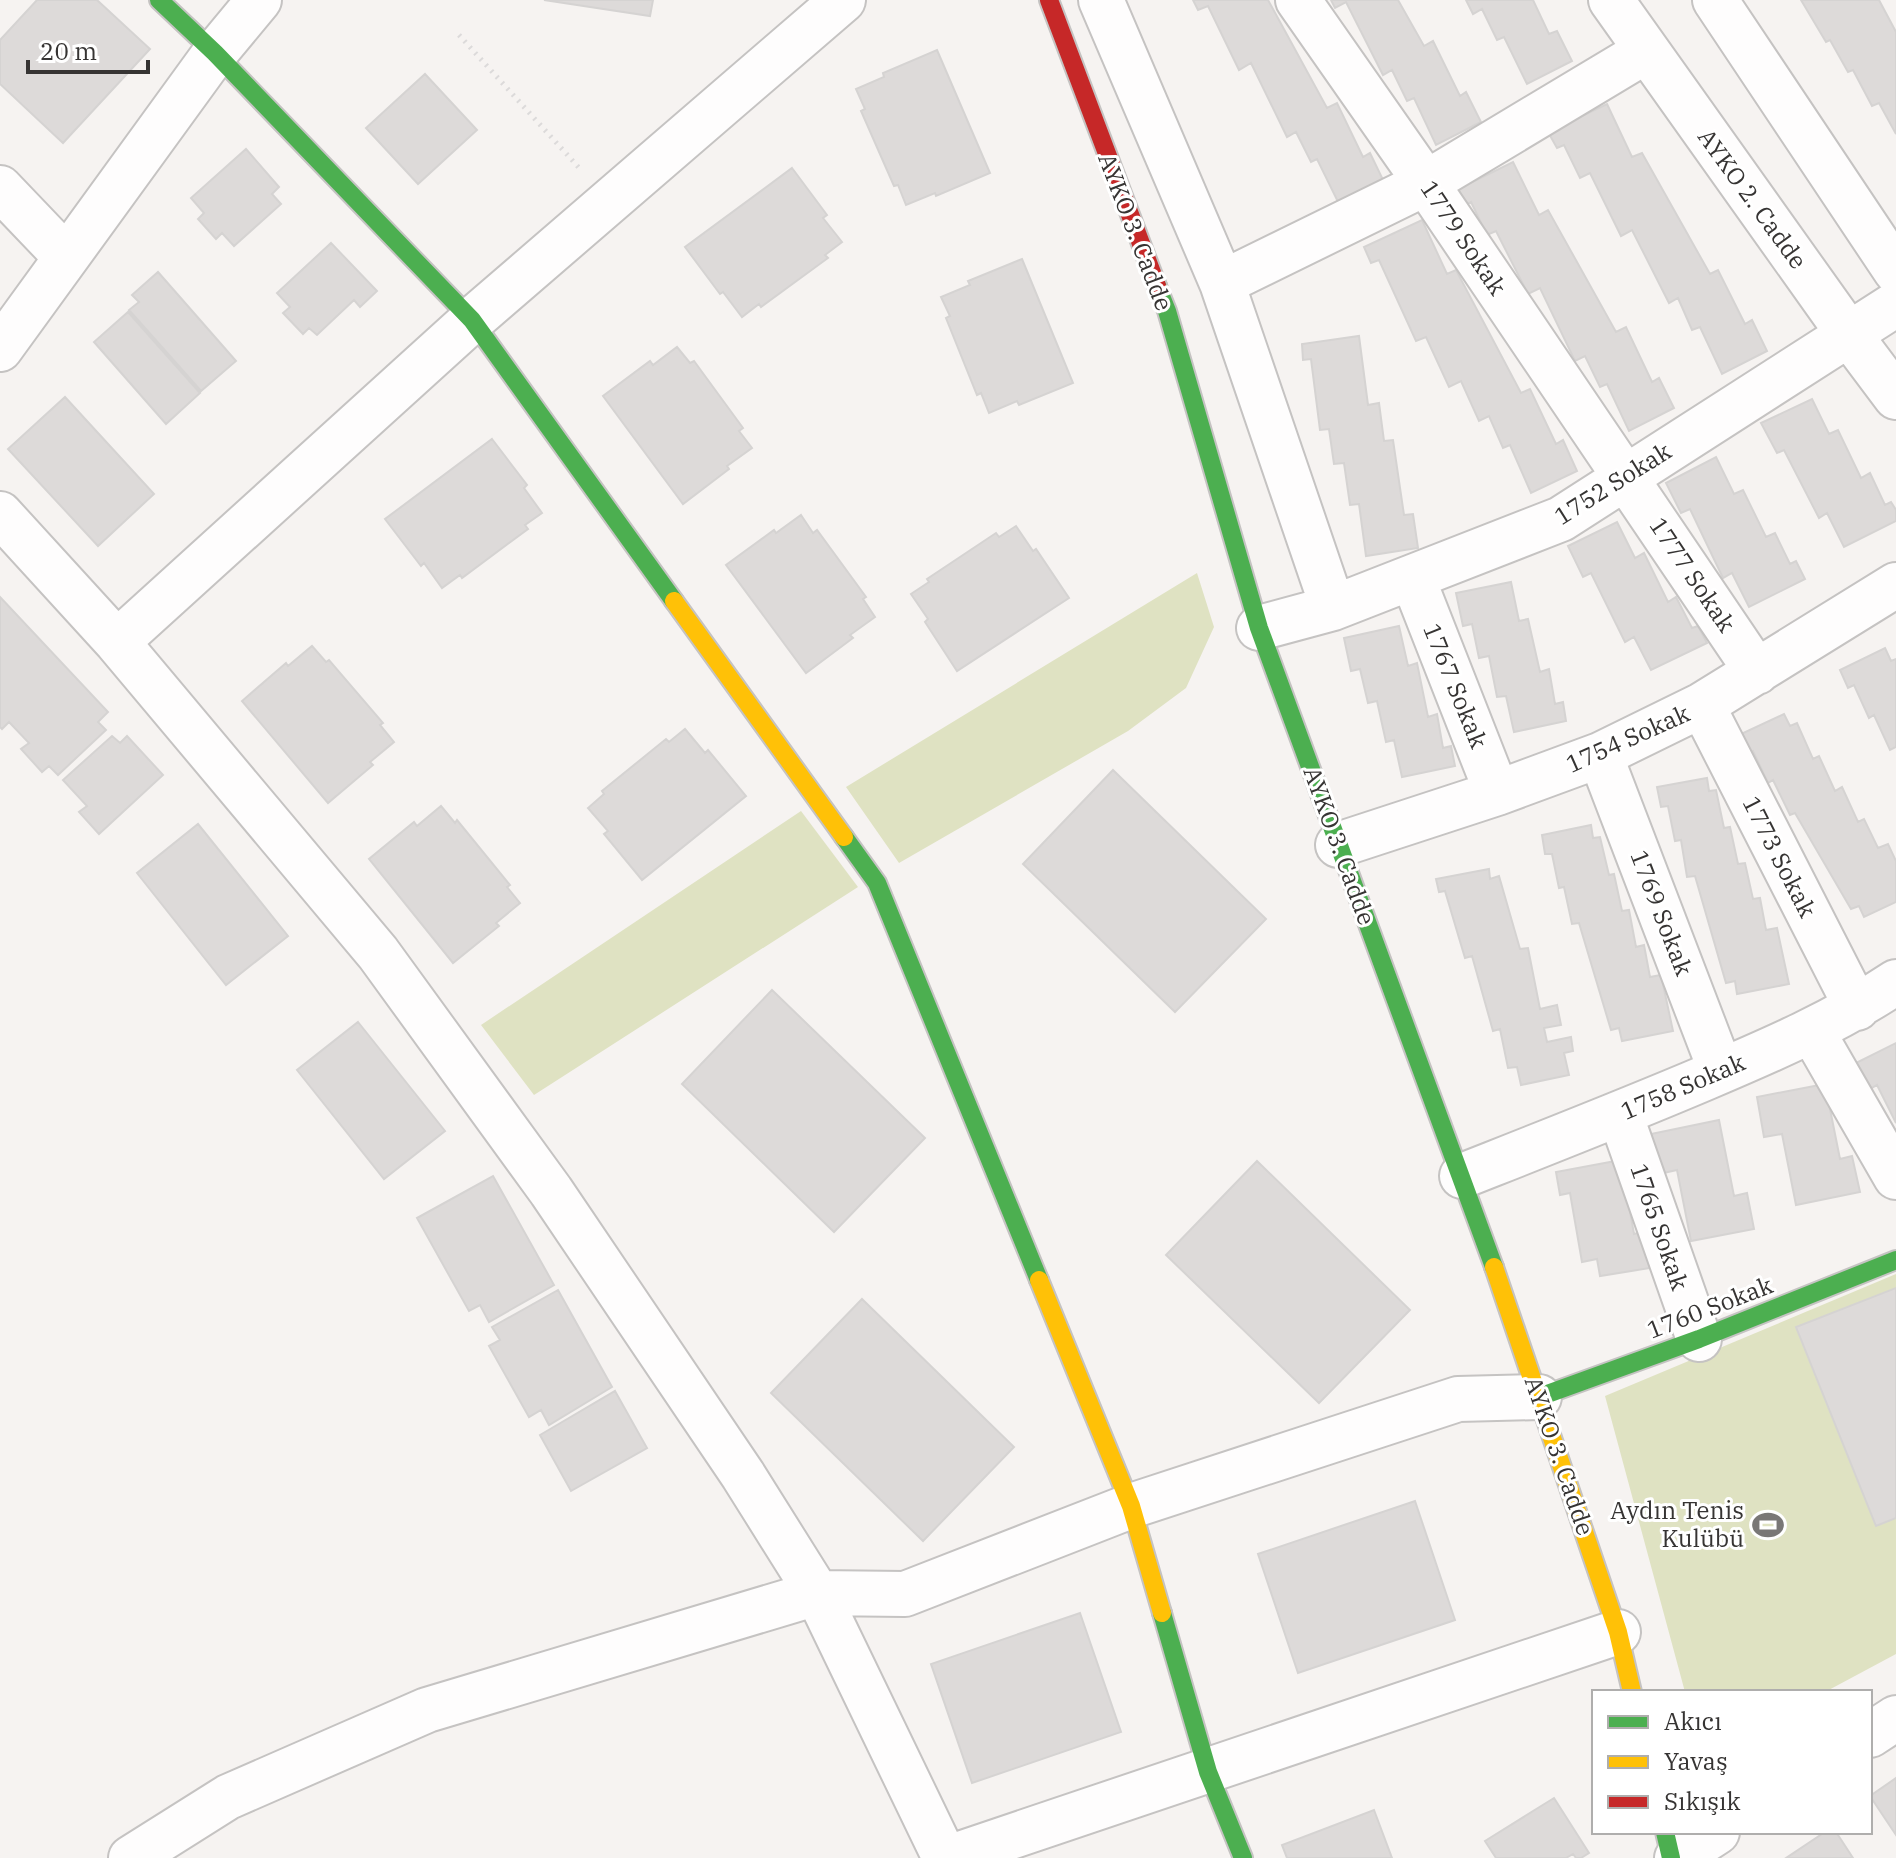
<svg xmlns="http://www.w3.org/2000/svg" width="1896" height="1858" viewBox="0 0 1896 1858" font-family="'IBM Plex Serif',serif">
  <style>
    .green { fill: #dfe2c2 }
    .building { fill: #dddad9; stroke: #d5d3d2; stroke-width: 2 }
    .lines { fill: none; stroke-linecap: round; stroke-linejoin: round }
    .street-casing { stroke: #c5c3c2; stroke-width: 48 }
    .fast-casing { stroke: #c5c3c2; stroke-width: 22 }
    .slow-casing { stroke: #c5c3c2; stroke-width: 22 }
    .jam-casing { stroke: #c5c3c2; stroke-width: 22 }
    .path { stroke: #dcdada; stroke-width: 5; stroke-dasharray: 2 6; stroke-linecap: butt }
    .street { stroke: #fefdfd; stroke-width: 44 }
    .fast { stroke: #4caf50; stroke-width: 18 }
    .slow { stroke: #ffc107; stroke-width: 18 }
    .jam { stroke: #c62828; stroke-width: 18 }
    .labels { text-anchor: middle; stroke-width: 6; stroke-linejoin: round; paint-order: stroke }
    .street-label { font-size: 24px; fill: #363433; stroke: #fff }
    .poi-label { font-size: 24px; fill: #363433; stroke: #fff; text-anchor: end }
  </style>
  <rect width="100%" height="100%" fill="#f6f3f1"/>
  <!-- green -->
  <path class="green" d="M1197,573L1214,627L1186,688L1128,731L899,863L846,787Z
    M801,811L858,887L534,1095L481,1025Z
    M1896,1274V1654L1825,1692H1685L1605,1396Z"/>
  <!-- building -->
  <path class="building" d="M37,0H97L150,49L63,143L0,84V40Z
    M544,0H653L650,16Z
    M1193,0H1268L1327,108L1337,103L1363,157L1370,153L1385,184L1340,206L1317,159L1311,162L1296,132L1287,137L1251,63L1239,70L1208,6L1198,10Z
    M1331,0H1398L1424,46L1433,41L1460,96L1466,92L1481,122L1436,145L1414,98L1407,101L1392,70L1383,75L1346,2L1335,8Z
    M1466,0H1533L1549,34L1557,31L1572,61L1527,84L1504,37L1497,40L1482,9L1473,14Z
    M1801,0H1879L1896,32V134L1879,103L1872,106L1853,70L1848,72L1830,40L1826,42Z
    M937,50L990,173L936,196L935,193L906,205L898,185L894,186L861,111L865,109L856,89L884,77L883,73Z
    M425,74L477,130L418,184L366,128Z
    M1607,104L1632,157L1642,153L1710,274L1718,270L1745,324L1752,320L1767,351L1722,374L1700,327L1692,330L1678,298L1669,303L1632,230L1621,236L1590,173L1580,178L1564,145L1557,148L1548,132Z
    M246,149L279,187L272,194L281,204L234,246L222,233L216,239L198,219L204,213L191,198Z
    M1513,162L1539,215L1548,210L1616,332L1626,327L1652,382L1659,378L1674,408L1629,431L1607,384L1600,387L1585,356L1575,361L1540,288L1528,294L1496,231L1487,235L1471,202L1464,206L1456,190Z
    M792,168L827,215L823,218L842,242L825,255L828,258L761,307L759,304L742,317L723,292L720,294L685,247Z
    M1422,220L1447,274L1456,270L1521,393L1530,389L1556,444L1563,440L1577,471L1531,493L1510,445L1503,448L1489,416L1479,421L1461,381L1449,387L1426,337L1416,341L1379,260L1371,263L1364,247Z
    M331,243L377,291L360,307L354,300L317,335L309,328L303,334L283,313L290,307L277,293Z
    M1022,259L1073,383L1019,405L1017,401L989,413L981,393L977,395L946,318L950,316L941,297L970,285L968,281Z
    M158,272L236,361L201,391L129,310L139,302L132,295Z
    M128,312L200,393L166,424L94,342Z
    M1359,336L1368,405L1379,403L1384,441L1393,440L1404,515L1413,514L1418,548L1366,556L1359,504L1350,505L1344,463L1334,464L1329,429L1320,430L1311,359L1303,360L1302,344Z
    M677,347L690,363L694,361L743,428L739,431L752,448L727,466L729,469L683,504L603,396L650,361L653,365Z
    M65,397L154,494L98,546L8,449Z
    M1812,399L1829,434L1838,430L1861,478L1870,473L1885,505L1891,502L1896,510V521L1844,547L1827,513L1819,518L1784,450L1777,453L1761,423Z
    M492,439L527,485L524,488L542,513L525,525L528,529L462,578L460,575L442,588L424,563L421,566L385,519Z
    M1716,457L1734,494L1743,490L1766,537L1775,533L1790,564L1796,561L1805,579L1749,607L1732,573L1723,578L1690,509L1681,513L1666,483Z
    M801,515L813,533L817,530L866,597L863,599L875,617L850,635L853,638L806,673L726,565L774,530L776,533Z
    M1617,522L1635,558L1644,553L1668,602L1676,597L1692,628L1698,626L1707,643L1651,670L1634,637L1625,642L1591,573L1583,577L1568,546Z
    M1016,526L1033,551L1036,549L1069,598L957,671L925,622L928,619L911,594L929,582L927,579L996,533L999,537Z
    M1511,582L1519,621L1528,619L1540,672L1549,669L1555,704L1563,702L1566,721L1514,732L1506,696L1497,697L1489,656L1479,658L1472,624L1463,626L1456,593Z
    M0,597L108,712L98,722L106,730L58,775L49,766L42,772L21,749L29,743L9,722L2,729L0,727Z
    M1399,626L1408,666L1417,663L1428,717L1437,714L1443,748L1451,746L1455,766L1402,777L1394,740L1386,742L1377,701L1368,703L1360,669L1351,671L1344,638Z
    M312,646L326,662L329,660L383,723L380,725L394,742L370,762L373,765L328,803L242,701L286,663L288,666Z
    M1885,648L1891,661L1896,659V747L1890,750L1874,715L1869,718L1854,685L1848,688L1840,670Z
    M1784,714L1790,726L1797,723L1813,759L1819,756L1835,791L1842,787L1858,822L1864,819L1878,848L1888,844L1896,861V902L1864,917L1859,906L1851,909L1795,813L1790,815L1773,780L1768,783L1753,751L1748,753L1739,735Z
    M685,729L705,753L708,750L746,796L642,880L604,834L608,831L588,808L604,794L602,791L666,739L669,742Z
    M112,736L120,743L127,736L163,775L99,834L79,812L87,806L63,780Z
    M1113,770L1266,919L1175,1012L1023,864Z
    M1707,778L1709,791L1716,790L1724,828L1730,827L1738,864L1745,863L1753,899L1760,898L1766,930L1777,928L1789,984L1737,994L1735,981L1726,983L1695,876L1687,877L1681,840L1675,841L1668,806L1661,807L1657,787Z
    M441,806L455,823L457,820L510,885L507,887L520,903L496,923L499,926L453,963L369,859L414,822L417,826Z
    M198,824L288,936L226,985L137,873Z
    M1591,825L1593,838L1600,837L1609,875L1614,874L1622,911L1629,910L1636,947L1644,945L1650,977L1661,975L1673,1031L1622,1041L1619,1028L1611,1030L1579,923L1572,924L1564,887L1559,888L1552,854H1545L1542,835Z
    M1489,869L1490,879L1499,876L1520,949L1528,948L1540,1009L1557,1005L1561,1025L1544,1028L1547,1042L1571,1037L1573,1051L1564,1053L1569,1075L1521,1085L1517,1067L1508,1068L1500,1029L1493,1031L1472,956L1465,958L1445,891L1439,892L1436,879Z
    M772,990L925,1138L834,1232L682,1084Z
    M358,1022L445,1131L384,1179L297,1070Z
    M1896,1043V1123L1877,1085L1865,1092L1852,1065Z
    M1825,1084L1840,1159L1852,1156L1860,1192L1796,1205L1782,1134L1764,1137L1757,1097Z
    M1719,1120L1734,1196L1747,1193L1754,1229L1691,1241L1677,1170L1659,1174L1651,1134Z
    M1621,1160L1634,1234L1643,1232L1650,1268L1600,1276L1597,1259L1582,1262L1570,1193L1560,1195L1556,1172Z
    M1257,1161L1410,1310L1319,1403L1166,1255Z
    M493,1176L554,1285L489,1322L480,1305L469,1311L417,1218Z
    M1896,1288V1518L1876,1526L1796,1327Z
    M558,1290L612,1387L549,1425L541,1410L529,1417L489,1346L500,1340L492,1327Z
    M862,1299L1014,1447L923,1541L771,1393Z
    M615,1391L647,1448L571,1491L540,1435Z
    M1415,1501L1455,1620L1298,1673L1258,1554Z
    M1080,1613L1121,1732L972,1783L931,1664Z
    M1896,1778V1835L1870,1796Z
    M1554,1798L1589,1853L1581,1858H1576L1573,1854L1566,1858H1496L1485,1841Z
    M1374,1810L1392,1858H1287L1282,1845Z
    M1825,1832H1836L1853,1858H1786Z"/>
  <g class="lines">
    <defs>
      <path id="street" d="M1101,0L1222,283L1333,608
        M1298,0L1426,183L1757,672
        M1611,0L1848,333L1896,397
        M1715,0L1896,271
        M0,188L66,257
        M1222,283L1426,183L1646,51
        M0,349L215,53L259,0
        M0,514L117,642L378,953L551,1191L743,1475L817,1593L945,1858
        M1413,579L1497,793
        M1259,628L1333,608L1561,519L1896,304
        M117,642L472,320L843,0
        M1702,705L1857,1008
        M1600,755L1721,1071
        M1338,845L1497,793L1600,755L1702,705L1896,585
        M1812,1031L1896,1177
        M1620,1114L1699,1339
        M1462,1176C1543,1144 1625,1112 1705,1078C1771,1050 1836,1022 1896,982
        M1870,1735L1896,1718
        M131,1858L228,1797L427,1710L817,1593L905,1594L1131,1506L1458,1399L1539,1397
        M948,1858L1618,1632
        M1677,1858L1717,1832"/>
      <path id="fast" d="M159,0L215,53L472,320L674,601
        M1157,286L1167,311L1259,628L1494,1267
        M844,837L877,883L1039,1280
        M1539,1397L1699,1339L1896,1260
        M1162,1613L1208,1772L1243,1858
        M1665,1832L1671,1858"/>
      <path id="slow" d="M674,601L844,837
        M1494,1267L1618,1632L1632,1692
        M1039,1280L1131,1506L1162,1613"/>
      <path id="jam" d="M1049,0L1157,286"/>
    </defs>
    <!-- street casing -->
    <use href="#street" class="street-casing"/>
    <!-- fast casing -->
    <use href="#fast" class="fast-casing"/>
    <!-- slow casing -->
    <use href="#slow" class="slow-casing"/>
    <!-- jam casing -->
    <use href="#jam" class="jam-casing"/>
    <!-- path -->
    <path class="path" d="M459,35L581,170"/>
    <!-- street -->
    <use href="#street" class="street"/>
    <!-- fast -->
    <use href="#fast" class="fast"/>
    <!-- slow -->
    <use href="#slow" class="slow"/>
    <!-- jam -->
    <use href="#jam" class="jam"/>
  </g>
  <!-- icons -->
  <defs>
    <symbol id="stadium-bare" viewBox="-9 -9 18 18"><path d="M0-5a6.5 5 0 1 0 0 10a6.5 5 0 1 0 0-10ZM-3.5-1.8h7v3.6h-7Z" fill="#797776" stroke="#fff" stroke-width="2.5" paint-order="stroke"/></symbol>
  </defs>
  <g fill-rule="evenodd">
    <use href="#stadium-bare" x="1746" y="1503" width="44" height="44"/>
  </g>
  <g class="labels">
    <!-- street labels -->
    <g class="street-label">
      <text transform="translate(1752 199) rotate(54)" y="8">AYKO 2. Cadde</text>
      <text transform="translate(1135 232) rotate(69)" y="8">AYKO 3. Cadde</text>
      <text transform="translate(1463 238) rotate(56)" y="8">1779 Sokak</text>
      <text transform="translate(1613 484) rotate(-32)" y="8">1752 Sokak</text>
      <text transform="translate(1692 575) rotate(56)" y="8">1777 Sokak</text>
      <text transform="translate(1455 686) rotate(68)" y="8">1767 Sokak</text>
      <text transform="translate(1628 739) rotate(-24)" y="8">1754 Sokak</text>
      <text transform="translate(1339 846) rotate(70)" y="8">AYKO 3. Cadde</text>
      <text transform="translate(1779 857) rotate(63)" y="8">1773 Sokak</text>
      <text transform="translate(1661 913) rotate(69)" y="8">1769 Sokak</text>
      <text transform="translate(1683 1087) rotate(-23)" y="8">1758 Sokak</text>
      <text transform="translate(1659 1227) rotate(71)" y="8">1765 Sokak</text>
      <text transform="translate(1710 1308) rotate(-21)" y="8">1760 Sokak</text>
      <text transform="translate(1559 1456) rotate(71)" y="8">AYKO 3. Cadde</text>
    </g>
    <!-- poi labels -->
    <g class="poi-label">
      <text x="1744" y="1519">Aydın Tenis<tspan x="1744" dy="28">Kulübü</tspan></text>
    </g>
  </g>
  <!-- legend -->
  <rect x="1592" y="1690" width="280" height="144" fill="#ffffff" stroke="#afaead" stroke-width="2"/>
  <rect x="1608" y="1716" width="40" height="12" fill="#4caf50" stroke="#afaead" stroke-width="2"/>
  <text x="1664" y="1730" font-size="24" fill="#363433">Akıcı</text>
  <rect x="1608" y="1756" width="40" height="12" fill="#ffc107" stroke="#afaead" stroke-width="2"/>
  <text x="1664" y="1770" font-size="24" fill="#363433">Yavaş</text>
  <rect x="1608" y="1796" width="40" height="12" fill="#c62828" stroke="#afaead" stroke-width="2"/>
  <text x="1664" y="1810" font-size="24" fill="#363433">Sıkışık</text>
  <!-- scale -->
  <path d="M28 60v12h120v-12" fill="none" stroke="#363433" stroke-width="4"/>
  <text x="40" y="60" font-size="24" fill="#363433" stroke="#ffffff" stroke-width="6" paint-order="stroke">20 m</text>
</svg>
